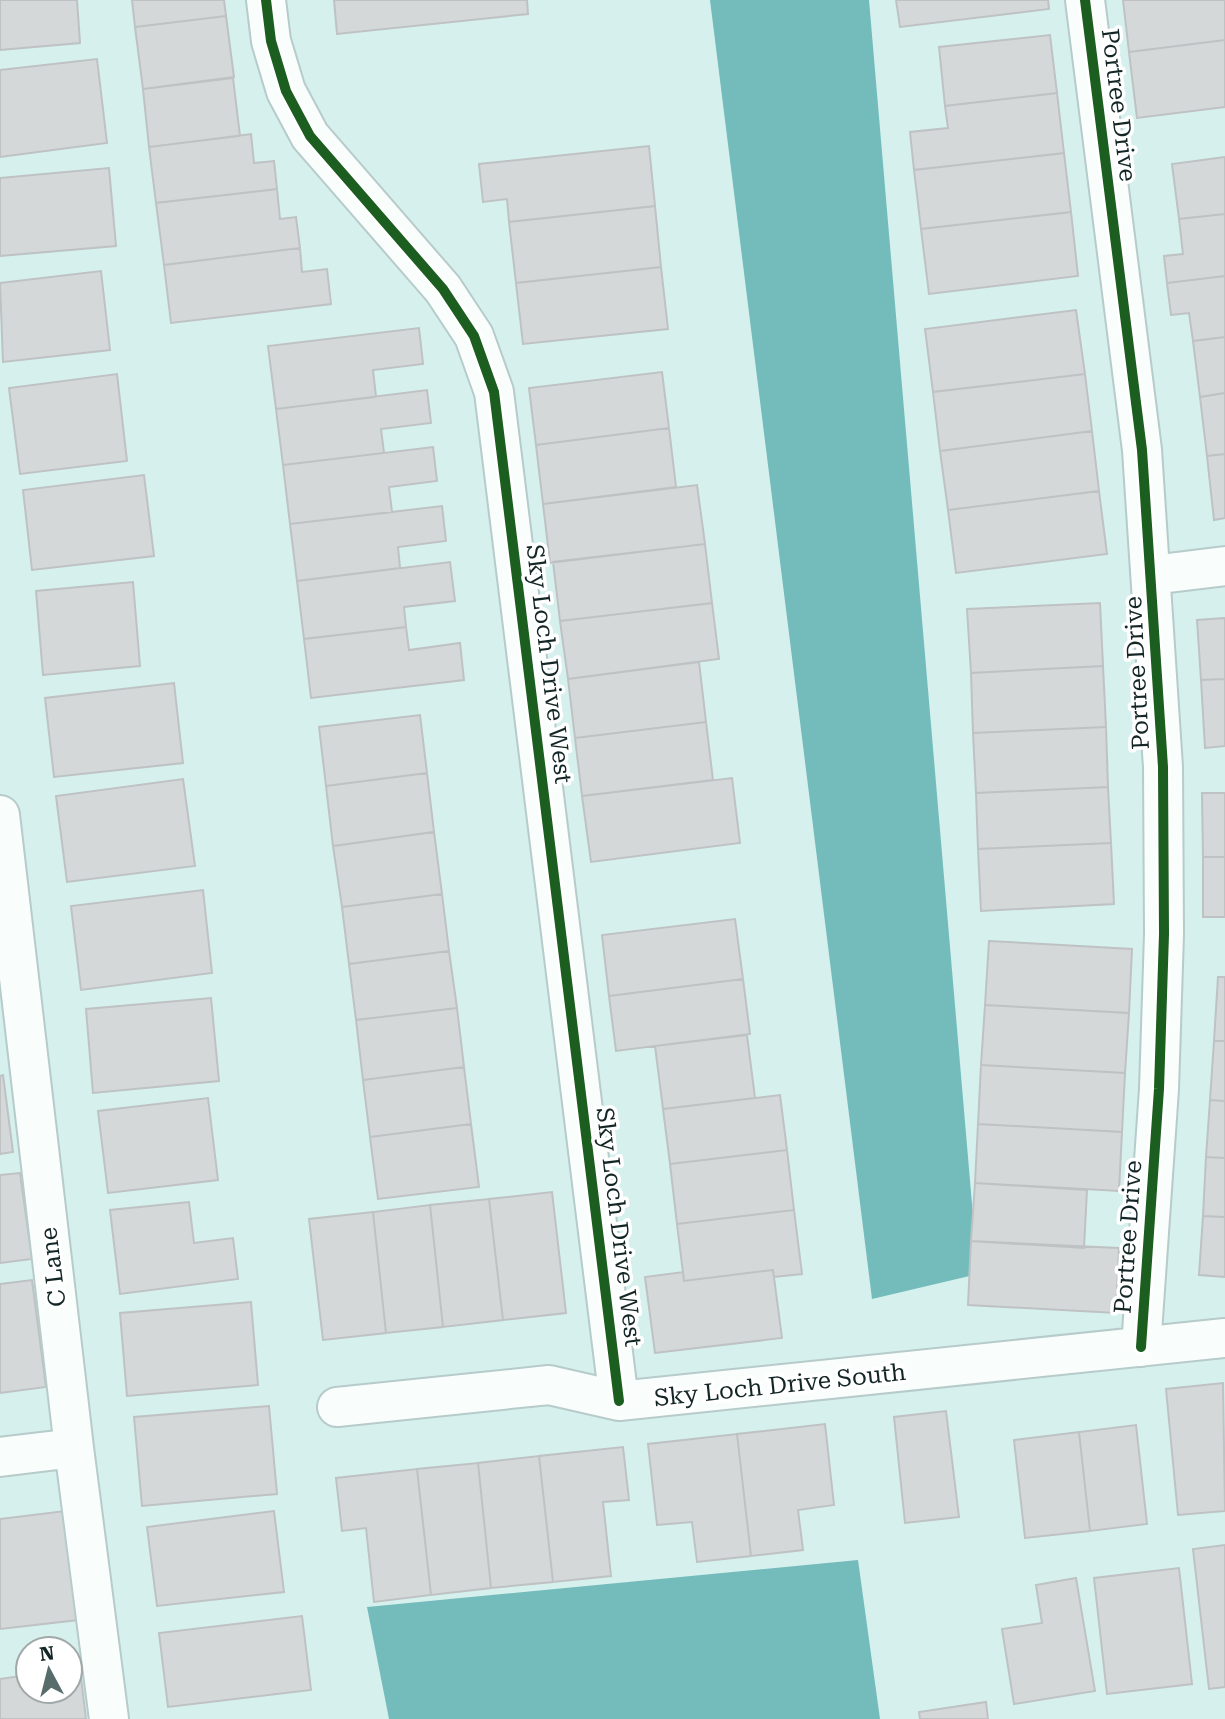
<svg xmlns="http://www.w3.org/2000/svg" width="1225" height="1719" viewBox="0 0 1225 1719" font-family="'Roboto Serif',serif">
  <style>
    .water { fill: #73bcbb }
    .building { fill: #d4d8d9; stroke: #bec2c3; stroke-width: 2 }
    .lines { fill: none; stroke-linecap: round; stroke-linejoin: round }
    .street-casing { stroke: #b6cbca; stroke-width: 42 }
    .street { stroke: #f9fdfc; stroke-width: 38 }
    .cycleway-casing { stroke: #fff; stroke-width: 15 }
    .cycleway { stroke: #1b5e20; stroke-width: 10 }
    .labels { text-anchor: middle; stroke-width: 7; stroke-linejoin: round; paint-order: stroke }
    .street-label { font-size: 24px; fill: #132525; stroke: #fff }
  </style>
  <rect width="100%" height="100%" fill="#d6f0ee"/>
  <!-- water -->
  <path class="water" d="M710,0H869L978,1274L872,1299Z
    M858,1560L880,1719H389L367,1607Z"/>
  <!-- building -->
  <path class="building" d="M0,0H77L80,43L0,50Z
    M132,0H224L226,16L135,27Z
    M334,0H527L528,14L337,34Z
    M896,0H1048L1049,9L900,27Z
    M1123,0H1225V40L1129,52Z
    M226,16L234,77L143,89L135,27Z
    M1050,35L1057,93L945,106L939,47Z
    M1225,40V107L1137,118L1129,52Z
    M97,59L107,143L0,157V70Z
    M233,78L240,136L149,147L143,89Z
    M1057,93L1064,153L914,170L910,132L948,128L945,106Z
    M251,134L254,163L274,161L277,189L156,203L149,147Z
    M649,146L655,206L509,222L507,199L483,202L479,164Z
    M1064,153L1071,212L921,229L914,170Z
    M1225,157V214L1179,219L1172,164Z
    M109,168L116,246L0,256V178Z
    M277,189L280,219L296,217L300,248L164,265L156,203Z
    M655,206L661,267L516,283L509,222Z
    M1071,212L1078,276L929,294L921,229Z
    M1225,214V276L1167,283L1164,256L1183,254L1179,219Z
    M300,248L302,272L327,269L331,304L171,323L164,265Z
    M661,267L668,329L523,344L516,283Z
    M101,271L110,350L3,362L0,283Z
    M1225,276V337L1193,341L1189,313L1171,315L1167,283Z
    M1076,310L1085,374L933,392L925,329Z
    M419,328L423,364L373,370L376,397L276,409L268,346Z
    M1225,337V393L1200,397L1193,341Z
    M662,372L669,428L536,445L529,388Z
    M117,374L127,461L20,474L9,388Z
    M1085,374L1092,431L940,451L933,392Z
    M427,390L431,423L381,429L384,453L283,465L276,409Z
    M1225,393V454L1207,456L1200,397Z
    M669,428L676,487L543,504L536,445Z
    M1092,431L1099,491L948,510L940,451Z
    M433,447L437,481L389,487L392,512L290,524L283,465Z
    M1225,454V518L1214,520L1207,456Z
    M144,475L154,556L32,570L23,490Z
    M697,485L705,544L550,563L543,504Z
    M1099,491L1107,554L956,573L948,510Z
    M442,506L446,541L398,547L400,568L297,581L290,524Z
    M705,544L712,603L560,621L553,562Z
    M450,562L455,601L404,607L406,627L304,639L297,581Z
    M133,582L140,666L43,675L36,591Z
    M712,603L719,659L568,679L560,621Z
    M1100,603L1103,666L971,673L967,609Z
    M1225,618V679L1201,680L1197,620Z
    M406,627L409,650L460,643L464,680L311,698L304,639Z
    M699,662L706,722L575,738L568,679Z
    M1103,666L1106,727L973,733L971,673Z
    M1225,679V746L1205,748L1201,680Z
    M174,683L183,763L54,777L45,698Z
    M420,715L427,773L326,786L319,727Z
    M706,722L713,780L582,796L575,738Z
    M1106,727L1108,787L976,793L973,733Z
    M427,773L434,832L333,846L326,786Z
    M732,778L740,843L591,862L582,796Z
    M183,779L195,866L67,882L56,796Z
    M1108,787L1111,843L978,849L976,793Z
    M1202,793H1225V857H1203Z
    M434,832L442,894L342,907L333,846Z
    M1111,843L1114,904L981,911L978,849Z
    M1203,857H1225V917H1203Z
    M203,890L212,973L81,990L71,906Z
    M442,894L449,951L349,964L342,907Z
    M735,919L743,979L609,996L602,935Z
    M989,941L1132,949L1129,1013L985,1005Z
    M449,951L457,1008L356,1020L349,964Z
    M1218,977H1225V1041H1214Z
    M743,979L750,1034L616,1051L609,996Z
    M211,998L219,1081L93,1093L86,1009Z
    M985,1005L1129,1013L1125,1073L981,1065Z
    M457,1008L464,1067L363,1080L356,1020Z
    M747,1035L755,1098L663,1109L655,1046Z
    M1214,1041H1225V1101L1210,1100Z
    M981,1065L1125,1073L1122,1132L978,1124Z
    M464,1067L471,1124L370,1137L363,1080Z
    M3,1075L13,1152L0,1154V1076Z
    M780,1095L787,1150L670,1164L663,1109Z
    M208,1098L218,1180L108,1193L98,1111Z
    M1210,1100L1225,1101V1158L1206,1157Z
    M471,1124L479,1187L378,1199L370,1137Z
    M978,1124L1122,1132L1119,1191L975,1183Z
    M787,1150L794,1210L677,1224L670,1164Z
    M1206,1157L1225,1158V1217L1203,1216Z
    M20,1173L32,1259L0,1263V1175Z
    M975,1183L1087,1190L1084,1248L971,1241Z
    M552,1192L566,1313L503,1320L489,1199Z
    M489,1199L503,1320L443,1327L430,1205Z
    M189,1202L194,1243L233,1238L238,1279L120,1294L110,1210Z
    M430,1205L443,1327L386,1333L373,1212Z
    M794,1210L802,1274L774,1277L773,1270L684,1281L677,1224Z
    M373,1212L386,1333L323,1340L309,1219Z
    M1203,1216L1225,1217V1277L1199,1275Z
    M971,1241L1119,1248L1116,1313L968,1305Z
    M773,1270L782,1338L655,1353L645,1277L683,1272L684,1281Z
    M32,1280L46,1387L0,1393V1284Z
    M251,1302L258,1385L127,1396L120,1313Z
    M1223,1383L1225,1511L1178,1515L1166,1389Z
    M269,1406L277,1494L142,1506L134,1417Z
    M946,1411L959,1517L905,1523L894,1417Z
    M825,1424L834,1505L798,1510L803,1550L751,1556L737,1434Z
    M1136,1425L1147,1524L1090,1531L1079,1432Z
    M1079,1432L1090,1531L1025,1538L1014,1440Z
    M737,1434L751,1556L697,1562L692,1522L657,1525L648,1444Z
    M623,1447L629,1500L603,1502L611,1576L553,1582L539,1456Z
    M539,1456L553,1582L491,1588L478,1463Z
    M478,1463L491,1588L431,1595L417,1469Z
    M417,1469L431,1595L374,1602L366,1528L342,1531L336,1478Z
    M65,1511L78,1620L0,1629V1519Z
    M274,1511L284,1592L157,1606L147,1527Z
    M1225,1545V1687L1209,1689L1193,1549Z
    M1179,1568L1192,1684L1107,1694L1094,1578Z
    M1076,1578L1095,1691L1014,1704L1002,1629L1042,1623L1036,1585Z
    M302,1616L311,1690L168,1707L159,1633Z
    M80,1669L86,1719H0V1679L28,1675V1691H70V1670Z
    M986,1702L988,1719H920L919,1712Z"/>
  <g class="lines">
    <defs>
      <path id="street" d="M266,0L271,41L286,91L310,136L443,289L474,336L494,392L619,1401
        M1085,0L1142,450L1163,767L1164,934L1159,1089L1141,1347
        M1152,575L1225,566
        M0,815L74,1448L109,1719
        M337,1407L549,1385L619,1401L1225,1338
        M0,1457L74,1448"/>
    </defs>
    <!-- street casing -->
    <use href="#street" class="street-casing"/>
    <!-- street -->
    <use href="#street" class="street"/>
    <defs>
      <path id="cycleway" d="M266,0L271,41L286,91L310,136L443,289L474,336L494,392L619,1401
        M1085,0L1142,450L1163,767L1164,934L1159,1089L1141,1347"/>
    </defs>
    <!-- cycleway casing -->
    <use href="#cycleway" class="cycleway-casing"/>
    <!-- cycleway -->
    <use href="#cycleway" class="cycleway"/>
  </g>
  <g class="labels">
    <!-- street labels -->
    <g class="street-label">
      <text transform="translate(1119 105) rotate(83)" y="8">Portree Drive</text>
      <text transform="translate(549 664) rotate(83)" y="8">Sky Loch Drive West</text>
      <text transform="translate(1137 673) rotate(-93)" y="8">Portree Drive</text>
      <text transform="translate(619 1227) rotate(83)" y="8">Sky Loch Drive West</text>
      <text transform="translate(1128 1237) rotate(-86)" y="8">Portree Drive</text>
      <text transform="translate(53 1267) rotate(-97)" y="8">C Lane</text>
      <text transform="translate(780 1385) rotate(-6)" y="8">Sky Loch Drive South</text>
    </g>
  </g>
  <!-- north arrow -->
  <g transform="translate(49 1670) rotate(353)"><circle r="33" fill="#ffffff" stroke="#a1a8a8" stroke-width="2"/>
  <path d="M0-5L12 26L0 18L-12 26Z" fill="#576c6b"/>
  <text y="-10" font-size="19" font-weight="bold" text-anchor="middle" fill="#132525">N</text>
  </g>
</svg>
